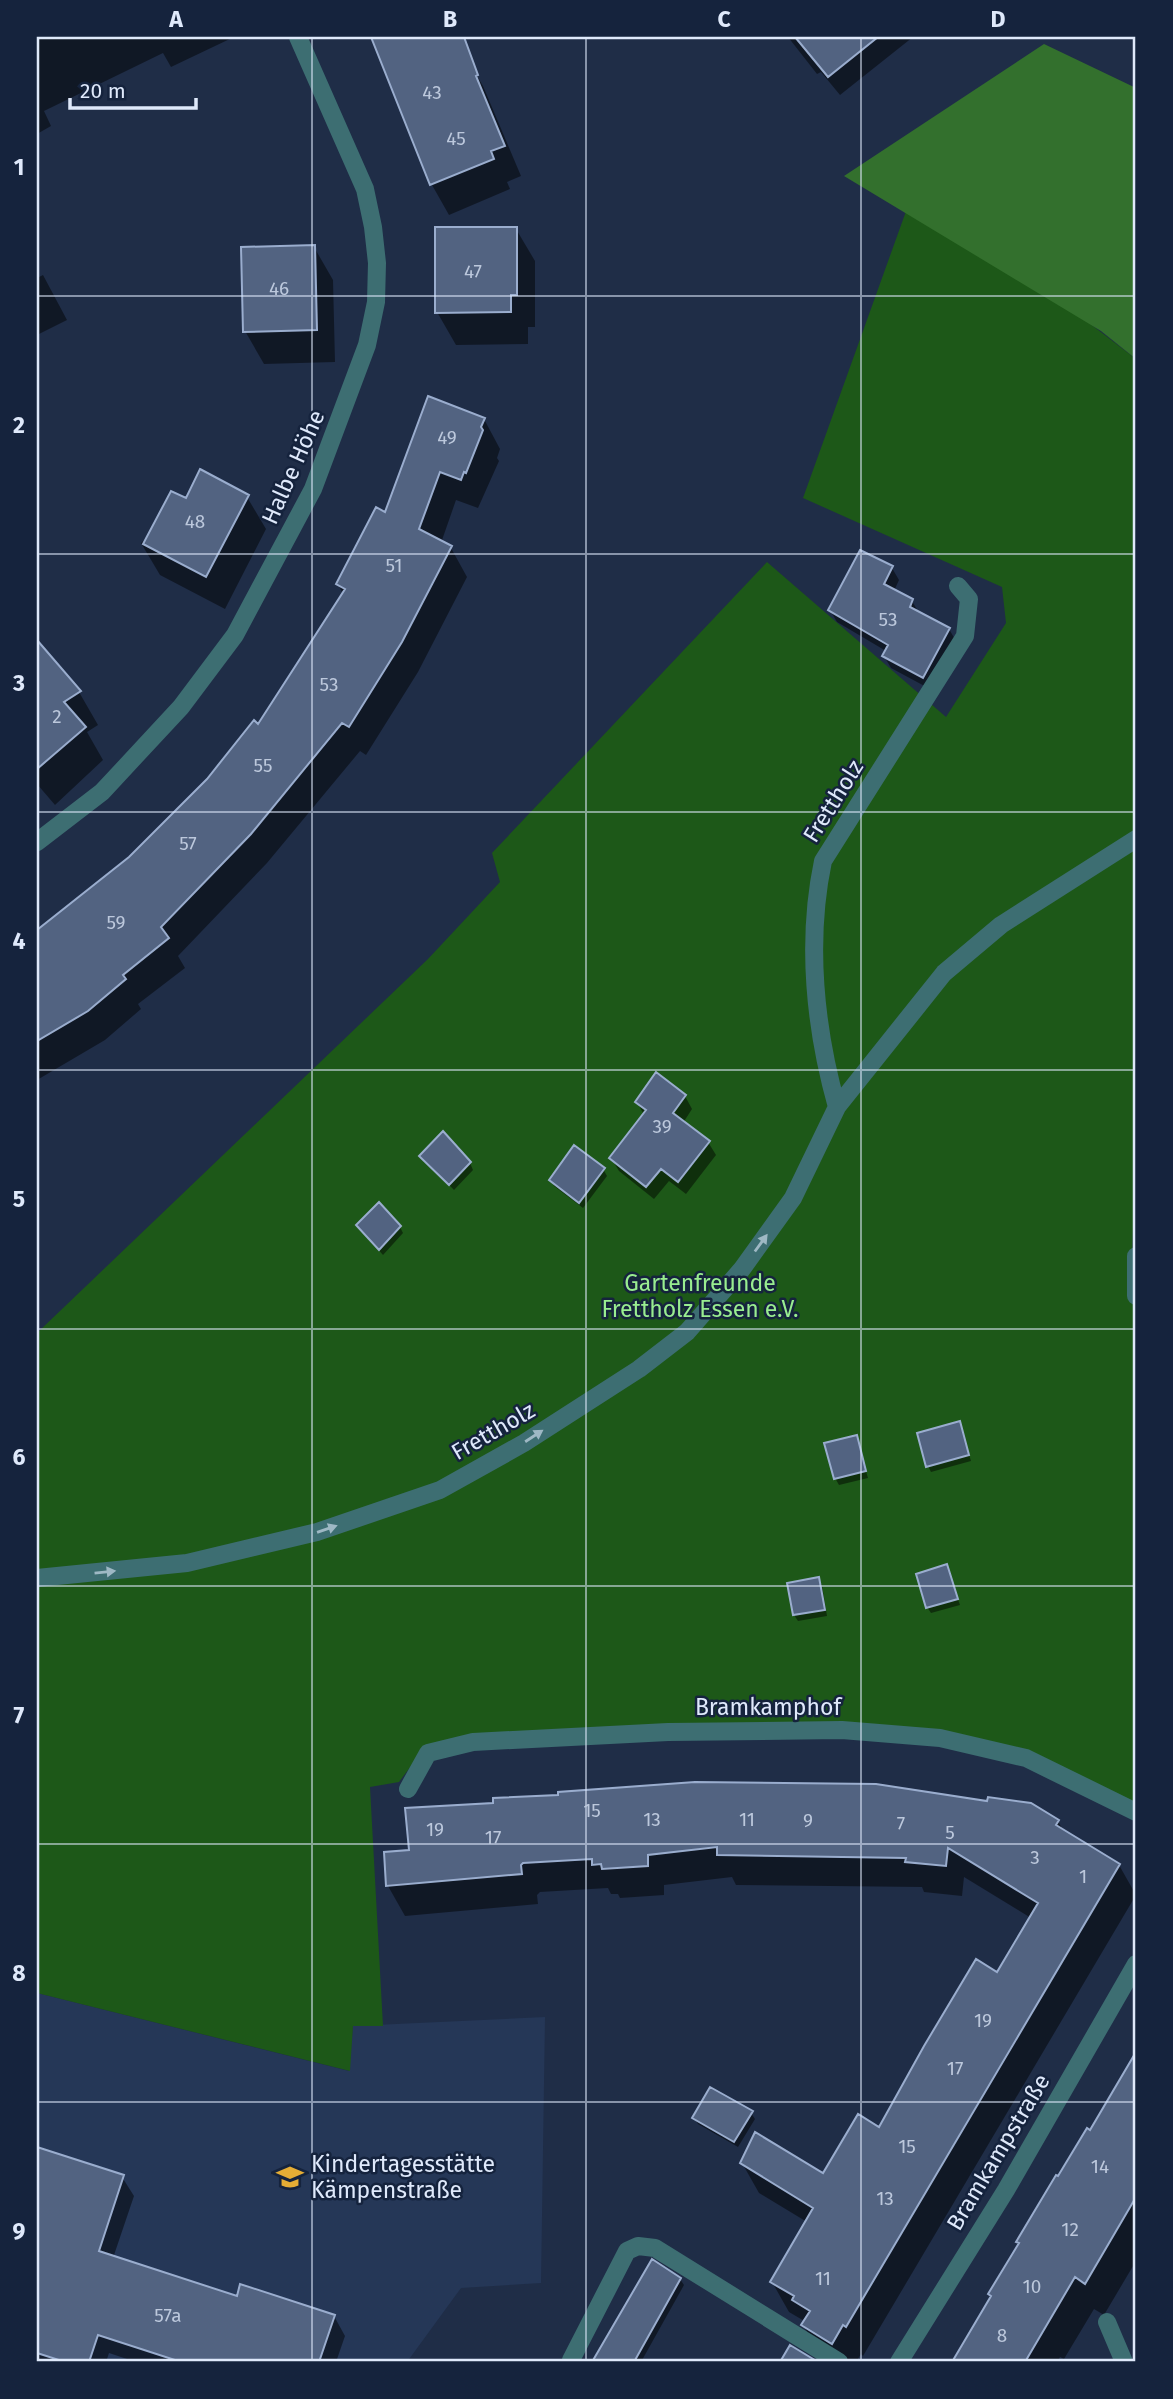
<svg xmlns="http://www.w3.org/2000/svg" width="1173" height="2399" viewBox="0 0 1173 2399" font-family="'Fira Sans',sans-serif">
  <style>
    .built { fill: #253757 }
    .green { fill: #1d5818 }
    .forest { fill: #33702d }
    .shadow { fill: #0007 }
    .building { fill: #526381; stroke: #9aadce; stroke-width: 2 }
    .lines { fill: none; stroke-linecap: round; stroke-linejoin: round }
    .minor { stroke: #3d6e72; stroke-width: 18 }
    .oneway { fill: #9eb8c4 }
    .grid { fill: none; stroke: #dfe9fb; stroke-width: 2; stroke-opacity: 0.55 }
    .labels { text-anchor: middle; stroke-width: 5; stroke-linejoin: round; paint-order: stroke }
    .number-label { font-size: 19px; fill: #bcc8dc }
    .street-label { font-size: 23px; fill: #dfe9fb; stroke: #15233d }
    .park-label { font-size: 23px; fill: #99ed90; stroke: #15233d }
    .poi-label { font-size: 23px; fill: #dfe9fb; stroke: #15233d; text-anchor: start }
    .neatline { fill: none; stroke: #dfe9fb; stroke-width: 2.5 }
    .grid-label { font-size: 23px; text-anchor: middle; font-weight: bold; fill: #dfe9fb }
  </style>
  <rect width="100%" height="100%" fill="#1f2d47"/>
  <!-- built -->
  <path class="built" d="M37,1993L349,2071L353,2026L545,2017L541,2283L461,2288L407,2362H37Z"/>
  <!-- green -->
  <path class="green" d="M914,189L1136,359V1219L1133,1228L1131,1292L1136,1326V1808L1026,1754L845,1725L426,1746L399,1782L370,1787L383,2026H353L350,2071L37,1993V1333L428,959L500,882L492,853L767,562L946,717L1006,623L1002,587L803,498Z"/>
  <!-- forest -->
  <path class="forest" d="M1044,44L1136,88V359L1101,331L844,176Z"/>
  <!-- shadow -->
  <path class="shadow" d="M37,37H234L171,67L163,53L44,111L51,126L37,134Z
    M373,37H414L420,47L465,56L483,86L521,176L507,182L510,189L449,215L432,185Z
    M788,37H913L840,95L821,72L817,74Z
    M516,229L535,261V327H528V344L456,345L437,312Z
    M314,247L333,280L335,362L264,364L245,331Z
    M43,275L67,320L37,335V278Z
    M484,419L500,449L497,458L499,461L478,508L456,500L441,543L451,548L467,577L418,672L366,755L360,751L267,863L178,956L185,968L138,1004L141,1009L105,1040L37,1080V947L76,924L130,859L258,726L343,594L338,584L386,514Z
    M247,497L266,529L225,609L160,575L141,543L186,502Z
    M861,553L892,568L899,580L894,591L912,601L919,613L949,629L956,641L930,689L891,668L884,656L886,651L837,622L830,610Z
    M37,642L79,692L98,725L87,732L103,760L55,805L37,784Z
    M685,1096L692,1109L683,1123L708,1142L716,1155L686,1194L669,1181L654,1199L619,1171L611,1158L644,1115L637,1102Z
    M421,1156L470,1163L473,1170L454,1190Z
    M603,1169L607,1176L583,1208L554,1186L551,1180Z
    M400,1227L403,1233L383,1255L362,1231Z
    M959,1423L971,1461L931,1472L928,1466Z
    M856,1437L868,1478L839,1485L835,1478Z
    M946,1566L960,1605L931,1613L927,1607Z
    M818,1579L822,1585L827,1616L798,1621L794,1615Z
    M1058,1821L1064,1832L1119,1865L1136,1895L863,2356L861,2354L856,2362H832L821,2355L803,2325L806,2322L789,2312L772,2282L807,2222L759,2193L742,2163L824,2176L880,2130L998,1974L1031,1918L964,1877L962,1896L924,1892L922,1887L736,1885L732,1877L664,1885V1895L620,1898L618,1894H611L608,1888L540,1892L537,1895L538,1904L405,1916L388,1886L386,1854Z
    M1136,2055V2261L1104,2315L1094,2309L1064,2359L1060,2357L1057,2362H954L992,2297L1020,2245L1018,2242L1091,2132Z
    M751,2113L755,2119L738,2147L698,2124L694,2118Z
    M40,2150L122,2177L134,2196L113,2258L238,2298L334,2316L345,2336L336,2362H136L109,2353L106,2362H37V2161Z
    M652,2262L680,2279L684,2285L641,2362H594Z"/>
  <!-- building -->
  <path class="building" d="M371,37H464L478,75L476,76L505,146L491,151L494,159L430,185Z
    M795,37H878L828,77Z
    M435,227H517V295H511V312L435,313Z
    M315,245L317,330L243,332L241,247Z
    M428,396L485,418L481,427L483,430L466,473L464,472L461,480L440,472L419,529L452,546L402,642L349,727L342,723L251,834L161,927L169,938L123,975L126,979L88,1011L37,1041V930L129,857L207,779L254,720L258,724L345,589L336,584L376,507L385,512Z
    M200,469L249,495L206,577L143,544L171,491L186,498Z
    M860,550L893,566L884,584L913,599L910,607L950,628L923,678L882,656L888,645L828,610Z
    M37,640L81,691L64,702L86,727L37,769Z
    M656,1072L686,1095L673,1113L710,1141L678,1182L661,1169L646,1187L609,1158L646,1110L635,1102Z
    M443,1131L471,1162L449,1185L419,1156Z
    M574,1145L605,1168L579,1203L549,1180Z
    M379,1202L401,1226L379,1250L356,1225Z
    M960,1421L969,1455L926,1467L917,1433Z
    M857,1435L866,1471L834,1479L824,1443Z
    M947,1564L958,1599L926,1608L916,1574Z
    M819,1577L825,1610L793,1615L787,1583Z
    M695,1782L876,1784L987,1801L988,1797L1031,1803L1059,1820L1056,1825L1120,1864L846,2327L843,2325L832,2344L801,2325L810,2311L792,2300L794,2296L770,2282L813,2208L740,2163L755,2132L823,2173L858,2114L879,2127L924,2046L976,1959L997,1972L1038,1903L948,1848L946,1866L905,1862L906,1858L717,1855V1847L648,1855V1866L602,1869L601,1864L592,1865V1859L523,1863L521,1865L522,1874L386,1886L384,1852L409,1850L405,1808L493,1803V1798L558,1795V1792Z
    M1136,2052V2197L1085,2284L1075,2277L1025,2362H952L991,2296L988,2294L1019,2243L1016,2242L1056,2175L1058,2176L1087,2128L1090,2130Z
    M710,2087L753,2111L734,2142L692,2118Z
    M37,2147L124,2175L99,2251L237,2296L240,2284L335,2315L319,2362H181L98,2335L89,2362H65L37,2353Z
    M652,2259L681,2278L634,2362H592Z
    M790,2345L818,2362H780Z"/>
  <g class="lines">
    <!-- minor -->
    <path class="minor" d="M37,842L102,792L181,707L235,635L313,489L367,345L376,302L377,263L373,227L365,189L298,37
      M837,1107C815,1029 806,942 823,861L965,636L969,599L958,586
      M1136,1256V1296
      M37,1578L187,1563L317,1532L440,1490L524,1443L639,1369L687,1332L742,1269L793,1198L837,1107L944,973L1001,925L1136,839
      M408,1789L428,1753L473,1742L668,1732L842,1730L940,1738L1026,1758L1136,1812
      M1107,2322L1124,2362
      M571,2360L627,2251L638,2246L655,2248L839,2362
      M899,2362L1006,2190L1136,1964"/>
  </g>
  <!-- one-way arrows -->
  <defs><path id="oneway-solid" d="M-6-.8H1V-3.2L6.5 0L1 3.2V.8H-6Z" transform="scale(1.75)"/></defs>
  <g class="oneway">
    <use href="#oneway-solid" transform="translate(761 1243) rotate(-54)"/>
    <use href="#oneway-solid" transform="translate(534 1436) rotate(-33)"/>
    <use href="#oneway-solid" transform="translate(327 1529) rotate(-19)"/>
    <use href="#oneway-solid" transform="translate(105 1572) rotate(-6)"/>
  </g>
  <!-- grid -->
  <path class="grid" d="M312,37V2362M586,37V2362M861,37V2362M37,296H1136M37,554H1136M37,812H1136M37,1070H1136M37,1329H1136M37,1586H1136M37,1844H1136M37,2102H1136"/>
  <!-- icons -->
  <defs>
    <symbol id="school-bare" viewBox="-9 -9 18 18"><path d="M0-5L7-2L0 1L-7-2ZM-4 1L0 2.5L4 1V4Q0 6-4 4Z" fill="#e5ad35" stroke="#15233d" stroke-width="2.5" paint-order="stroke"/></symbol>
  </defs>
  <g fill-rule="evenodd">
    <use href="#school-bare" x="271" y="2158" width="38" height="38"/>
  </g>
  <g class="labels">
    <!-- number labels -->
    <g class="number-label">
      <text x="432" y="99">43</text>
      <text x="456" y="145">45</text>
      <text x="473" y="278">47</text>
      <text x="279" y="295">46</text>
      <text x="447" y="444">49</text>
      <text x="195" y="528">48</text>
      <text x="394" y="572">51</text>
      <text x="888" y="626">53</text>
      <text x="329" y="691">53</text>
      <text x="57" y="723">2</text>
      <text x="263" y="772">55</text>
      <text x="188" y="850">57</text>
      <text x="116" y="929">59</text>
      <text x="662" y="1133">39</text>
      <text x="592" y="1817">15</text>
      <text x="652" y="1826">13</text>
      <text x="747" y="1826">11</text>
      <text x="808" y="1827">9</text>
      <text x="901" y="1830">7</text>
      <text x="435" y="1836">19</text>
      <text x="950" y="1839">5</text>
      <text x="493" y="1844">17</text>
      <text x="1035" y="1864">3</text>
      <text x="1083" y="1883">1</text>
      <text x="983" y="2027">19</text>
      <text x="955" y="2075">17</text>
      <text x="907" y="2153">15</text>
      <text x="1100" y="2173">14</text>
      <text x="885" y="2205">13</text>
      <text x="1070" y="2236">12</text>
      <text x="823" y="2285">11</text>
      <text x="1032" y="2293">10</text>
      <text x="168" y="2322">57a</text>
      <text x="1002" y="2342">8</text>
    </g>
    <!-- street labels -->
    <g class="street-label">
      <text transform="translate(293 467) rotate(-66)" y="8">Halbe Höhe</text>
      <text transform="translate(833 801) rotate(-58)" y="8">Frettholz</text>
      <text transform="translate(493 1431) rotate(-30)" y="8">Frettholz</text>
      <text x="768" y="1715">Bramkamphof</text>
      <text transform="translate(998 2152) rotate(-59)" y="8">Bramkampstraße</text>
    </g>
    <!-- park labels -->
    <g class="park-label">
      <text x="700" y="1291">Gartenfreunde<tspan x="700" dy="26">Frettholz Essen e.V.</tspan></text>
    </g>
    <!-- poi labels -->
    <g class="poi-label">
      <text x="311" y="2172">Kindertagesstätte<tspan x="311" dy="26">Kämpenstraße</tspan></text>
    </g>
  </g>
  <!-- border -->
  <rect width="1173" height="2399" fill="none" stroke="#15233d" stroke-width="77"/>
  <!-- scale -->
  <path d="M70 98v10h126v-10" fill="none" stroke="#dfe9fb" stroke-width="3.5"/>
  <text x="80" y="98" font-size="21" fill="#dfe9fb" stroke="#15233d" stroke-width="5" paint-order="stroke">20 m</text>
  <rect x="38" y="38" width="1096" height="2322" class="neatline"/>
  <g class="grid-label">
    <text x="176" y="27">A</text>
    <text x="450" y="27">B</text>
    <text x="724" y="27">C</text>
    <text x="998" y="27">D</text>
    <text x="19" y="175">1</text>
    <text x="19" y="433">2</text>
    <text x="19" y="691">3</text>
    <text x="19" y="949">4</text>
    <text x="19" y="1207">5</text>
    <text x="19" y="1465">6</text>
    <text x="19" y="1723">7</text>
    <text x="19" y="1981">8</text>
    <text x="19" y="2239">9</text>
  </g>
</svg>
